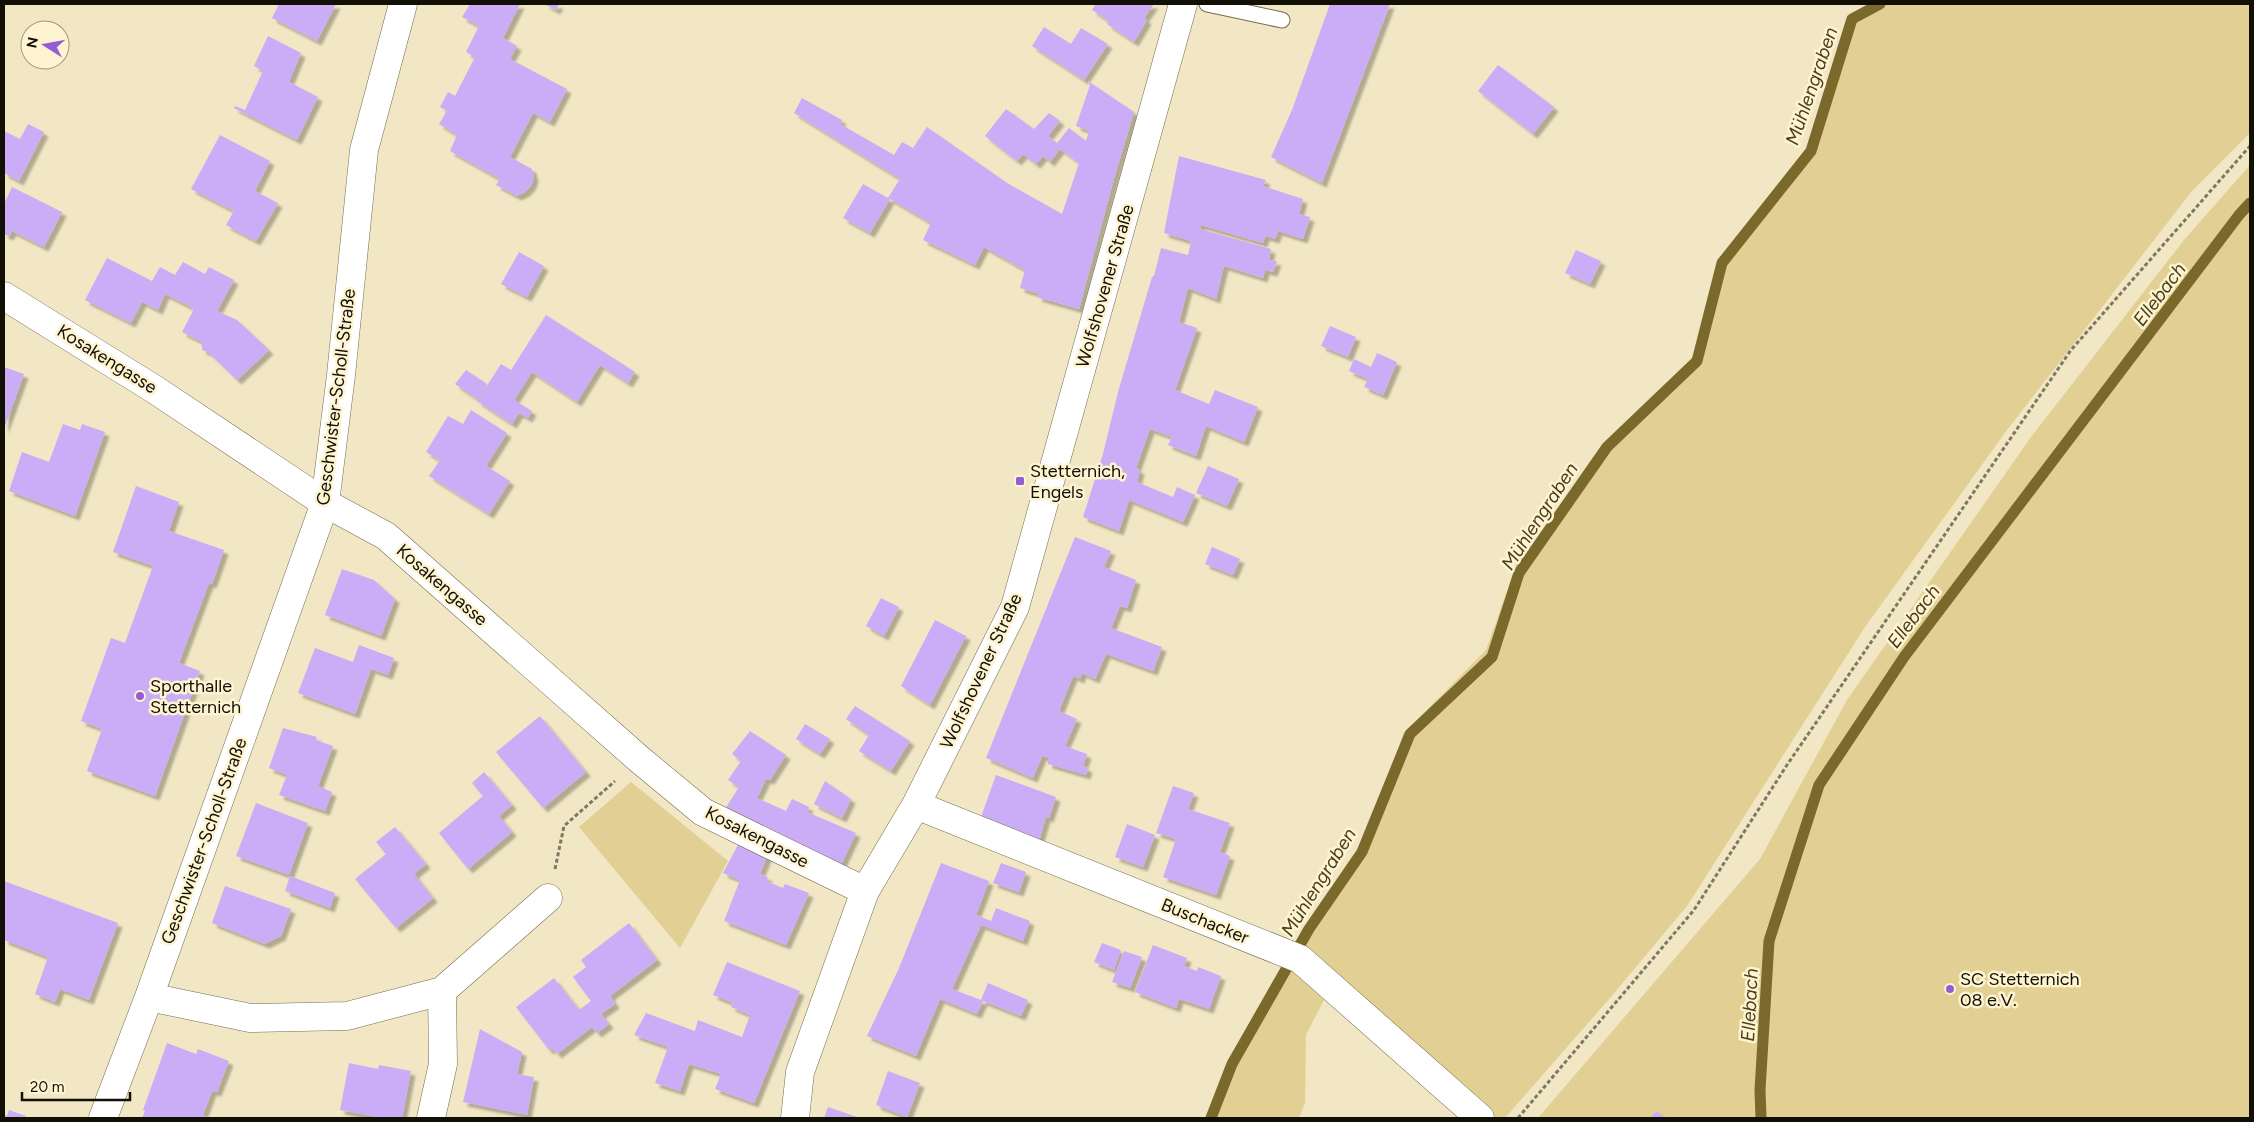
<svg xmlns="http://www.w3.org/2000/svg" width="2254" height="1122" viewBox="0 0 2254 1122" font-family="Figtree,sans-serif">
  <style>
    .green { fill: #e1cf94 }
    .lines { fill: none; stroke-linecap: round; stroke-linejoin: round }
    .stream { stroke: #7a692a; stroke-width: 11 }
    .building { fill: #caacf7; filter: url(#shadow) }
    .lane-casing { stroke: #756c4e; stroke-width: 17 }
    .street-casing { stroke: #756c4e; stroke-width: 29 }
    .path { stroke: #7e7862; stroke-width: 3; stroke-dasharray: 4 2.5; stroke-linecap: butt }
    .lane { stroke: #fff; stroke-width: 15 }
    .street { stroke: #fff; stroke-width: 28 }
    .poi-dot { fill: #955dd5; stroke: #fef4d2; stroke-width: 2 }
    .labels { text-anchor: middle; stroke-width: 5; stroke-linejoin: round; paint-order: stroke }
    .street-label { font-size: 18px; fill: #120f04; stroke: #fef4d2 }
    .poi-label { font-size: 18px; fill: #120f04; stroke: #fef4d2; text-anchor: start }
    .water-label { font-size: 19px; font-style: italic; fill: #493f1b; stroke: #fef4d2 }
  </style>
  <defs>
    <filter id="shadow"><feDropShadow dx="4.5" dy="4.5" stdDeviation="1" flood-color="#0004"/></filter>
  </defs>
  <rect width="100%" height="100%" fill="#f1e7c5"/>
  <!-- green -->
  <path class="green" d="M1874,4H2250V133L2192,191L2007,430L1865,627L1687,906L1610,998L1505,1118H1494L1304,945L1364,854L1403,734L1486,650L1516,566L1604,445L1694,359L1717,263L1809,147L1850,18Z
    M2250,165V1118H1538L1760,859L1847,700L2031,437L2184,240Z
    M631,782L728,861L680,948L579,827Z
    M1290,966L1324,1000L1306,1035L1305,1103L1299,1118H1210L1228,1060Z"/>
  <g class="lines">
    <!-- stream -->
    <path class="stream" d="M1211,1118L1232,1064L1309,929L1362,852L1410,734L1492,657L1519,573L1607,447L1697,361L1722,263L1811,151L1852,19L1880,4
      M1761,1118L1760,1090L1769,941L1819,785L1904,657L2239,215L2250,203"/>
  </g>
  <!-- building -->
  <path class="building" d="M279,4H336L317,41L272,18Z
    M470,4H520L503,38L517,46L510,59L567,89L550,122L533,113L510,157L532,169L534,178L531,186L525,192L517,196L496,185L500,179L450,151L457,135L439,124L447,111L440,107L448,92L455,96L475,57L466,52L479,26L462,17Z
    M544,4H559L556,10Z
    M1096,4H1154L1144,18L1147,20L1134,42L1107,24L1109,21L1092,10Z
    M1330,4H1390L1322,183L1271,157L1292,110Z
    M1044,27L1071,44L1081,28L1108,44L1084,80L1032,46Z
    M268,36L301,53L289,82L318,97L297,140L234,108L235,106L245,110L263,71L254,66Z
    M1498,65L1554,107L1533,134L1478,91Z
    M1088,81L1134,112L1115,175L1079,309L1037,297L1039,294L1020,288L1025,270L984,247L975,265L923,240L931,223L890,199L870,233L843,218L863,184L888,198L900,179L794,113L802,98L842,120L840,124L894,155L902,142L913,148L927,127L1007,183L1062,214L1079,163L1060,149L1050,162L1043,156L1036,164L1023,154L1017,161L985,136L1006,109L1034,129L1049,113L1060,121L1048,136L1057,143L1069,128L1086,141L1089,131L1076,126L1090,85Z
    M28,124L44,132L19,181L4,173V131L20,139Z
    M220,135L270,161L255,191L278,203L256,241L226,225L234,211L191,189Z
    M1179,156L1266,180L1263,186L1303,199L1299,214L1310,217L1303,239L1278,231L1275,239L1265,236L1263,243L1201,225L1200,229L1271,249L1269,260L1277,261L1273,272L1265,270L1263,278L1224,266L1216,299L1188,288L1179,322L1197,328L1175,390L1209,404L1215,390L1258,407L1244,442L1206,426L1196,456L1168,445L1172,437L1150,429L1136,468L1140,470L1137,482L1173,497L1177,487L1195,495L1183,522L1129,500L1119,531L1083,517L1103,454L1118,392L1152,277L1154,276L1161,248L1188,255L1191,241L1164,233Z
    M12,187L62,212L44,247L12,231L9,236L4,234V204Z
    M1576,250L1601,261L1590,284L1565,273Z
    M519,252L544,266L527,297L501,284Z
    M107,258L152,281L160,267L175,275L183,262L205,274L209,267L234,280L217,311L237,320L269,350L237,380L208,352L202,350V342L182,332L194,309L189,306L165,294L158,310L142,302L131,323L85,300Z
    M546,315L635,372L628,383L600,365L577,402L532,372L514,400L532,411L528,418L519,413L512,424L477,401L501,364L511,370Z
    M1330,326L1356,337L1348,357L1321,346Z
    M1377,353L1397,362L1383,395L1364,387L1368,379L1349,371L1354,359L1371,367Z
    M4,367L24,374L4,429Z
    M466,370L487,384L477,399L455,384Z
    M471,410L507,433L486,466L510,481L489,514L429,476L440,460L426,452L448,416L463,424Z
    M63,424L80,430L82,424L105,432L75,516L9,491L22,452L49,462Z
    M1208,466L1239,479L1227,506L1196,493Z
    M136,486L179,502L169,531L224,550L212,584L209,583L179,663L200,671L155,796L87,771L102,729L81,721L111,638L125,643L153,566L113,552Z
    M1075,537L1111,551L1104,567L1136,580L1127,608L1120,606L1111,628L1162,647L1153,671L1106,654L1095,679L1082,673L1080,679L1073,676L1059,711L1077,719L1065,746L1087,754L1083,766L1088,768L1086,775L1048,764V758L1042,756L1033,778L986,758Z
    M1212,547L1240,559L1233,575L1205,564Z
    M342,569L374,580L395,599L381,636L325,615Z
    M881,598L899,607L884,636L866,626Z
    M935,620L966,636L930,705L901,686Z
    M359,645L394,658L388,675L371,669L355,714L298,693L315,648L353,662Z
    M855,706L910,741L891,771L859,751L869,735L846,719Z
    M540,716L586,772L543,808L496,752Z
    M805,724L830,739L820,754L796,739Z
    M283,728L317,737L316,740L333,746L318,786L332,792L325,811L279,795L287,775L269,768Z
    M750,731L786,755L770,780L766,779L757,798L786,811L792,799L809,807L807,812L856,833L841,865L725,809L739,787L728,780L741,761L732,754Z
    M484,772L512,805L499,816L512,832L468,869L439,833L483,796L472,783Z
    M996,775L1056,797L1049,818L1046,817L1039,841L981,817Z
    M825,781L851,799L842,818L814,804Z
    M1173,786L1194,793L1188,809L1230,823L1220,852L1230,856L1216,895L1163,877L1176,839L1156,833Z
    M256,803L308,823L289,875L236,856Z
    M1127,824L1155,835L1143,867L1115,857Z
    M395,827L426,864L414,874L433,898L396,928L355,879L386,854L376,842Z
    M740,841L768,854L760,874L768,877L766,881L783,888L785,884L809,893L786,945L724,921L740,880L723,873Z
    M941,863L989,881L976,915L991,921L996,908L1030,921L1023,941L981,925L952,989L981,1000L988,983L1028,1000L1021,1016L983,1001L977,1014L940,999L916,1056L867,1036L899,968Z
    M1001,863L1026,872L1019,892L993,883Z
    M290,876L335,893L330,908L285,891Z
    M4,881L118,923L89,1000L60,989L55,1002L35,994L48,957L4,940Z
    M225,886L291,909L281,936L265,944L212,923Z
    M629,923L657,960L610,996L615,1004L601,1014L609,1024L597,1033L592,1027L557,1054L552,1048L549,1050L516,1007L554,978L579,1010L591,1001L573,977L586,967L581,960Z
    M1102,943L1121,950L1114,970L1094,962Z
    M1153,945L1187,958L1184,966L1197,971L1198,967L1221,976L1209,1009L1179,999L1176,1008L1135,992Z
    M1124,951L1142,957L1130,988L1112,982Z
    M727,962L800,991L754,1103L715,1089L721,1074L689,1064L680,1091L655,1083L668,1047L634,1035L646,1013L695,1031L698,1020L742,1037L750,1015L731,1007L733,1003L713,995Z
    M480,1029L522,1052L517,1074L534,1077L527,1115L463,1102Z
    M167,1043L196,1054L198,1049L229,1061L217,1092L212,1091L203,1115L210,1118H142L145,1111L143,1110Z
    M349,1063L378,1069L379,1065L411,1071L402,1118H382L340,1110Z
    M888,1071L920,1083L907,1117L876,1105Z
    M828,1107L860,1118H824Z
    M9,1110L26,1116L25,1118H4V1115L7,1116Z
    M1657,1111L1665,1118H1650Z"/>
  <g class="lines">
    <defs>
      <path id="lane" d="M1207,4L1282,20"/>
      <path id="street" d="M4,296L154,389L325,503L386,536L639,759L703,812L865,891
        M916,805L1300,959L1480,1118
        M149,997L250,1018L347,1016L442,991L548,898
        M103,1118L149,997L325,503L341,375L364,150L403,4
        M431,1118L443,1064L442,991
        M795,1118L800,1072L865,891L916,805L1015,607L1183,4"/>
    </defs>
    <!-- lane casing -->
    <use href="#lane" class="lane-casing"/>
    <!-- street casing -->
    <use href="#street" class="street-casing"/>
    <!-- path -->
    <path class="path" d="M555,869L564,826L615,781
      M1518,1118L1694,910L1787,765L2071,350L2250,146"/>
    <!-- lane -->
    <use href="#lane" class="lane"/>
    <!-- street -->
    <use href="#street" class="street"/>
  </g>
  <!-- markers -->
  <g class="poi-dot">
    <rect x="1015" y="476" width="10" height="10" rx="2.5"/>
    <circle cx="140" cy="696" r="5"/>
    <circle cx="1950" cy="989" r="5"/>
  </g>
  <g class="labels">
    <!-- street labels -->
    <g class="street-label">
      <text transform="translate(1105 286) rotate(-74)" y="6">Wolfshovener Straße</text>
      <text transform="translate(107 359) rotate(32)" y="6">Kosakengasse</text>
      <text transform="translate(336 397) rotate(-83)" y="6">Geschwister-Scholl-Straße</text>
      <text transform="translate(442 585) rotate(41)" y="6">Kosakengasse</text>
      <text transform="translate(981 671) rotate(-65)" y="6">Wolfshovener Straße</text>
      <text transform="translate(757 837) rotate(27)" y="6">Kosakengasse</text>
      <text transform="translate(204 841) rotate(-70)" y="6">Geschwister-Scholl-Straße</text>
      <text transform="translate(1205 921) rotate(22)" y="6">Buschacker</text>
    </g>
    <!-- poi labels -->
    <g class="poi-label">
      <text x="1030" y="477">Stetternich,<tspan x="1030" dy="21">Engels</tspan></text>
      <text x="150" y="692">Sporthalle<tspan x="150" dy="21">Stetternich</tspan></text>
      <text x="1960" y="985">SC Stetternich<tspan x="1960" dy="21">08 e.V.</tspan></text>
    </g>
    <!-- water labels -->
    <g class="water-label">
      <text transform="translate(1811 86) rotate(-71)" y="7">Mühlengraben</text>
      <text transform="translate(2159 294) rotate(-53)" y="7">Ellebach</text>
      <text transform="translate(1539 516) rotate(-57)" y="7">Mühlengraben</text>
      <text transform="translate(1913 616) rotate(-53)" y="7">Ellebach</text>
      <text transform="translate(1318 882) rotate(-58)" y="7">Mühlengraben</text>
      <text transform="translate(1749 1005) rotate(-87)" y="7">Ellebach</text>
    </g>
  </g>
  <!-- border -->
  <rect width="2254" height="1122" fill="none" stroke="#120f04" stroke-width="10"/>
  <!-- north arrow -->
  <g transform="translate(45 45) rotate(281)"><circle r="24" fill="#fef4d2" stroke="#a09880"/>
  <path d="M0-4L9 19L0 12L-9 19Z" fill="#955dd5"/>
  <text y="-8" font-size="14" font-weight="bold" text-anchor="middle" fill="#120f04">N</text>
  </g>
  <!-- scale -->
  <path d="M22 1092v8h108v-8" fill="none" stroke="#120f04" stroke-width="2.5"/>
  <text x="30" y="1092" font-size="15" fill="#120f04" stroke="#fef4d2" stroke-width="4" paint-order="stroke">20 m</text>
</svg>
